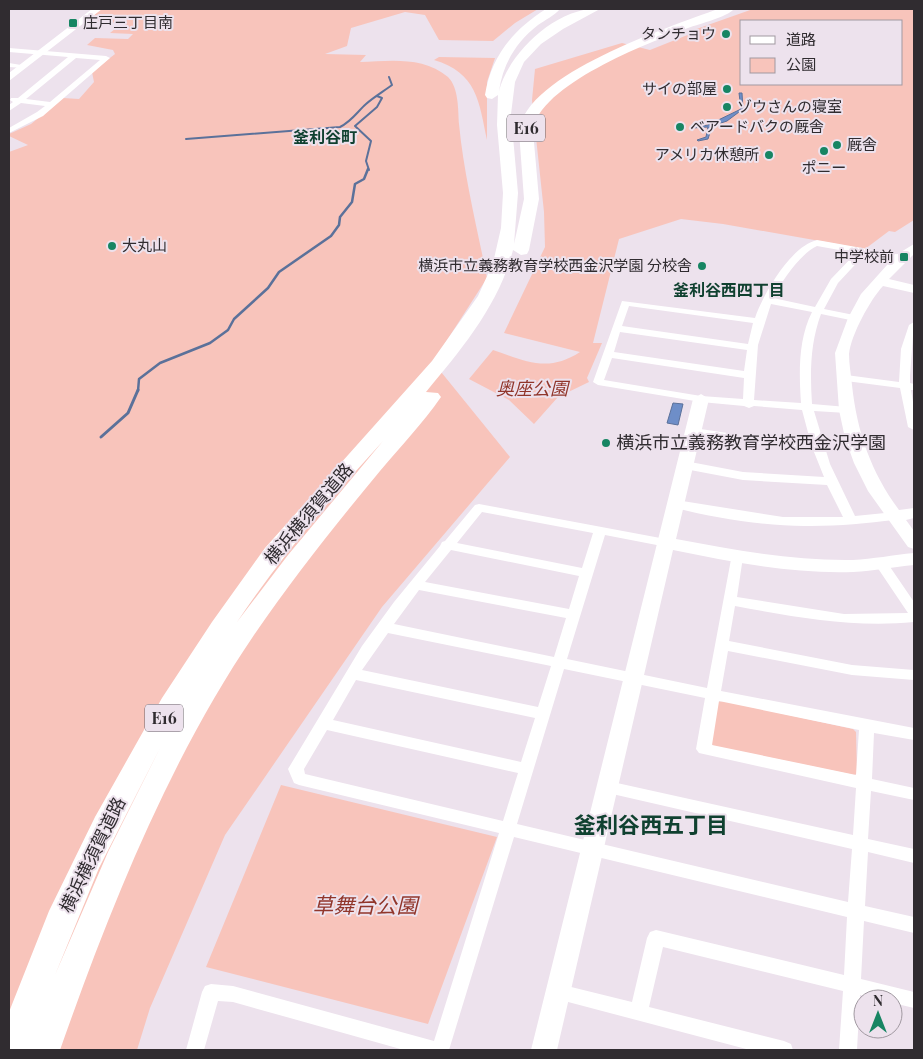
<svg xmlns="http://www.w3.org/2000/svg" width="923" height="1059" viewBox="0 0 923 1059" font-family="'Playfair Display','Noto Sans JP',serif">
  <style>
    .green { fill: #f8c4bb; fill-rule: evenodd }
    .water { fill: #6e8ec8; stroke: #5b719a }
    .lines { fill: none; stroke-linecap: round; stroke-linejoin: round }
    .stream-far2 { stroke: #5b719a; stroke-width: 2 }
    .stream-far1 { stroke: #5b719a; stroke-width: 2.5 }
    .stream { stroke: #5b719a; stroke-width: 3 }
    .street { fill: #fff; fill-rule: evenodd }
    .secondary { fill: #fff; fill-rule: evenodd }
    .highway { fill: #fff; fill-rule: evenodd }
    .poi-dot { fill: #178563; stroke: #ede2ed; stroke-width: 2 }
    .labels { text-anchor: middle; stroke-width: 4; stroke-linejoin: round; paint-order: stroke }
    .far-poi-label { font-size: 15px; fill: #302c30; stroke: #ede2ed; text-anchor: start }
    .shield { fill: #ede2ed; stroke: #696369; stroke-width: 1 }
    .shield-label { font-size: 16px; font-weight: bold; fill: #302c30 }
    .far-neighbourhood-label { font-size: 16px; font-weight: bold; fill: #104130; stroke: #ede2ed }
    .park-label { font-size: 18px; font-style: italic; fill: #91362b; stroke: #ede2ed }
    .poi-label { font-size: 18px; fill: #302c30; stroke: #ede2ed; text-anchor: start }
    .street-label { font-size: 18px; fill: #302c30; stroke: #ede2ed }
    .near-park-label { font-size: 21px; font-style: italic; fill: #91362b; stroke: #ede2ed }
    .near-neighbourhood-label { font-size: 22px; font-weight: bold; fill: #104130; stroke: #ede2ed }
  </style>
  <rect width="100%" height="100%" fill="#ede2ed"/>
  <!-- green -->
  <path class="green" d="M101,9H538L515,23L493,41L439,40L425,15L405,12L351,28L347,46L325,54L366,55L360,62C390,61 423,56 448,77C459,88 458,110 459,124C464,176 477,227 487,278L433,362L510,457L382,607L225,835L150,1008L137,1050H9V152L28,145L9,136V134L31,124L63,98L79,99L94,82L92,72L115,54L113,50L87,45L95,38L128,39L133,34L110,33L122,23L86,21Z
    M753,9H914V220L895,232L889,231L865,249L723,224L681,219L619,239L593,343H602L587,378L589,382L558,397L534,424L509,400L469,379L493,350C526,361 548,373 580,352L504,333L545,247L544,212L532,100L535,69L622,43L650,50L690,34L688,32ZM742,21H902V84H742Z
    M439,57L495,58L487,82V140C479,101 477,73 434,60Z
    M724,701L853,729L856,732L857,774L854,775L713,746L710,740L716,702Z
    M281,785L497,837L428,1024L206,967Z"/>
  <!-- water -->
  <path class="water" d="M739,93H742L743,109L727,121L712,126L708,139L698,141L697,140L706,137L708,127L692,128L708,125L741,109Z
    M673,403L683,404L678,425L667,423Z"/>
  <g class="lines">
    <!-- stream-far2 -->
    <path class="stream-far2" d="M186,139L340,127C352,121 357,112 366,104C374,97 384,91 392,85L389,77
      M369,170L366,161L371,141L355,126L377,107L382,98L377,96"/>
    <!-- stream-far1 -->
    <path class="stream-far1" d="M138,391L139,379L160,363L210,343L228,330L234,319L268,288L279,272L331,236L339,225L340,217L352,202L355,184L364,179L368,169"/>
    <!-- stream -->
    <path class="stream" d="M101,437L128,413L138,390"/>
    <!-- street -->
    <path class="street" d="M9,48L106,56L110,58L43,116L9,133V128L37,112L45,106L21,103L9,111V105L13,102L10,100L11,98H18L68,57L9,52ZM76,58L100,60L50,102L26,99Z
      M9,63L27,66L23,68L9,67Z
      M817,240L901,255L906,258L901,261L865,254L838,283L824,309L859,316L860,318L855,321L821,314C810,344 810,373 812,404L847,407L853,410L847,413L814,411L830,464L855,516L895,512L901,516L895,520C867,523 840,526 811,526C769,527 713,518 672,507L670,504L676,500L783,517H843L827,485L743,480L685,469L679,465L685,461L743,472L824,477L812,447L774,446L694,434L688,431L694,428L774,440H810L802,410L754,406L749,408L744,406L701,402L598,385L593,382L622,301L755,318C763,294 791,246 817,240ZM817,246L856,253L831,279L815,307L773,298C781,282 801,253 817,246ZM771,304L812,312C798,340 799,373 801,403L754,400L758,345ZM629,306L753,323L748,344L622,326ZM620,332L747,350L744,371L614,352ZM612,358L744,378L743,399L701,396L604,380Z
      M914,322L910,376V383L914,384V390H911L914,408V430L908,427L900,388L846,381L841,378L846,375L899,382L901,349L909,325Z
      M479,504L671,540L673,543L671,546L667,547L605,535L567,659L707,688L732,554H742L743,557L737,597L844,614L908,613L875,564L881,560L886,561L914,602V622C853,628 795,617 735,606L729,641L852,665L914,670V680L852,675L728,651L721,691L914,728V740L874,733L872,779L914,788V800L871,791L868,839L914,849V863L868,852L865,906L914,917V933L864,921L861,979L914,992V1008L893,1003V999H875L860,995L857,1050H839L843,991L663,947L649,1007L784,1041L791,1044L793,1050H750L553,998L550,992L553,986L559,984L632,1002L647,938L650,932L656,930L844,975L847,917L514,837L449,1050H404L233,1002L218,1001L204,1050H186L202,992L205,986L211,984L233,986L434,1041L499,833L299,785L294,783L288,769L362,646L394,602L440,546L442,542L445,541L475,505ZM482,512L593,533L582,568L457,543ZM451,550L579,576L569,609L425,582ZM419,590L566,618L554,657L394,624ZM388,633L551,666L538,707L362,670ZM564,669L705,698L696,749L699,753L856,788L853,835L608,781L603,783L600,787L603,791L608,793L852,849L848,902L517,824ZM356,680L535,718L521,762L333,720ZM719,701L859,730L856,775L712,745ZM327,730L518,773L503,821L305,774L304,769Z"/>
    <!-- secondary -->
    <path class="secondary" d="M92,9H102L9,81V73Z
      M914,244V254L889,279L914,285V293L883,286C870,300 851,335 849,354C849,364 851,375 852,385C857,432 871,472 899,510L914,508V518L906,520L914,531V549L908,547L868,491L854,463L845,438L839,410L835,353L848,318L861,294L896,255Z
      M701,394L709,399L676,539C734,550 793,561 853,560C873,559 893,555 914,553V565C894,567 874,571 853,572C792,574 732,562 673,550L557,1050H531L693,399Z"/>
    <!-- highway -->
    <path class="highway" d="M546,9H560C554,16 545,20 538,25C516,42 503,64 499,91C509,52 558,6 600,9L563,29L541,44L524,62L515,82L511,114L518,193L514,244L524,199L519,131C526,74 669,27 718,9H734C727,17 699,24 688,28C648,43 538,85 533,131L539,199L529,250L527,254L521,255L513,250C499,305 461,350 426,392L438,393L441,397C423,423 400,447 380,471C336,524 293,578 254,635C169,760 110,908 60,1050H9V1012L49,911L95,817L162,698L212,622L265,548L432,361L478,296L493,263L501,228L503,193L497,125L498,95L492,99L487,98L485,95C491,56 514,29 546,9ZM383,441L288,555L237,622C281,557 330,499 383,441ZM160,748L108,852L55,975L99,868Z"/>
  </g>
  <!-- markers -->
  <g class="poi-dot">
    <rect x="68" y="18" width="10" height="10" rx="2.5"/>
    <circle cx="726" cy="34" r="5"/>
    <circle cx="727" cy="89" r="5"/>
    <circle cx="727" cy="107" r="5"/>
    <circle cx="680" cy="127" r="5"/>
    <circle cx="837" cy="145" r="5"/>
    <circle cx="824" cy="151" r="5"/>
    <circle cx="769" cy="155" r="5"/>
    <circle cx="112" cy="246" r="5"/>
    <rect x="899" y="252" width="10" height="10" rx="2.5"/>
    <circle cx="702" cy="266" r="5"/>
    <circle cx="606" cy="443" r="5"/>
  </g>
  <g class="labels">
    <!-- far-poi labels -->
    <g class="far-poi-label">
      <text x="83" y="28">庄戸三丁目南</text>
      <text x="716" y="39" text-anchor="end">タンチョウ</text>
      <text x="717" y="94" text-anchor="end">サイの部屋</text>
      <text x="737" y="112">ゾウさんの寝室</text>
      <text x="690" y="132">ベアードバクの厩舎</text>
      <text x="847" y="150">厩舎</text>
      <text x="759" y="160" text-anchor="end">アメリカ休憩所</text>
      <text x="824" y="173" text-anchor="middle">ポニー</text>
      <text x="122" y="251">大丸山</text>
      <text x="894" y="262" text-anchor="end">中学校前</text>
      <text x="692" y="271" text-anchor="end">横浜市立義務教育学校西金沢学園 分校舎</text>
    </g>
    <!-- shield labels -->
    <g class="shield">
      <rect x="507" y="114.5" width="38" height="27" rx="4"/>
      <rect x="145" y="704.5" width="38" height="27" rx="4"/>
    </g>
    <g class="shield-label">
      <text x="526" y="134">E16</text>
      <text x="164" y="724">E16</text>
    </g>
    <!-- far-neighbourhood labels -->
    <g class="far-neighbourhood-label">
      <text x="325" y="143">釜利谷町</text>
      <text x="729" y="296">釜利谷西四丁目</text>
    </g>
    <!-- park labels -->
    <g class="park-label">
      <text x="532" y="395">奥座公園</text>
    </g>
    <!-- poi labels -->
    <g class="poi-label">
      <text x="616" y="449">横浜市立義務教育学校西金沢学園</text>
    </g>
    <!-- street labels -->
    <g class="street-label">
      <text transform="translate(309 514) rotate(-50)" y="6">横浜横須賀道路</text>
      <text transform="translate(93 855) rotate(-64)" y="6">横浜横須賀道路</text>
    </g>
    <!-- near-park labels -->
    <g class="near-park-label">
      <text x="365" y="913">草舞台公園</text>
    </g>
    <!-- near-neighbourhood labels -->
    <g class="near-neighbourhood-label">
      <text x="651" y="833">釜利谷西五丁目</text>
    </g>
  </g>
  <!-- border -->
  <rect width="923" height="1059" fill="none" stroke="#302c30" stroke-width="20"/>
  <!-- legend -->
  <rect x="740" y="20" width="162" height="65" fill="#ede2ed" stroke="#a199a1"/>
  <rect x="750" y="36" width="25" height="8" fill="#ffffff" stroke="#a199a1"/>
  <text x="786" y="45" font-size="15" fill="#302c30">道路</text>
  <rect x="750" y="58" width="25" height="15" fill="#f8c4bb" stroke="#a199a1"/>
  <text x="786" y="70" font-size="15" fill="#302c30">公園</text>
  <!-- north arrow -->
  <g transform="translate(878 1014)"><circle r="24" fill="#ede2ed" stroke="#a199a1"/>
  <path d="M0-4L9 19L0 12L-9 19Z" fill="#178563"/>
  <text y="-8" font-size="14" font-weight="bold" text-anchor="middle" fill="#302c30">N</text>
  </g>
</svg>
